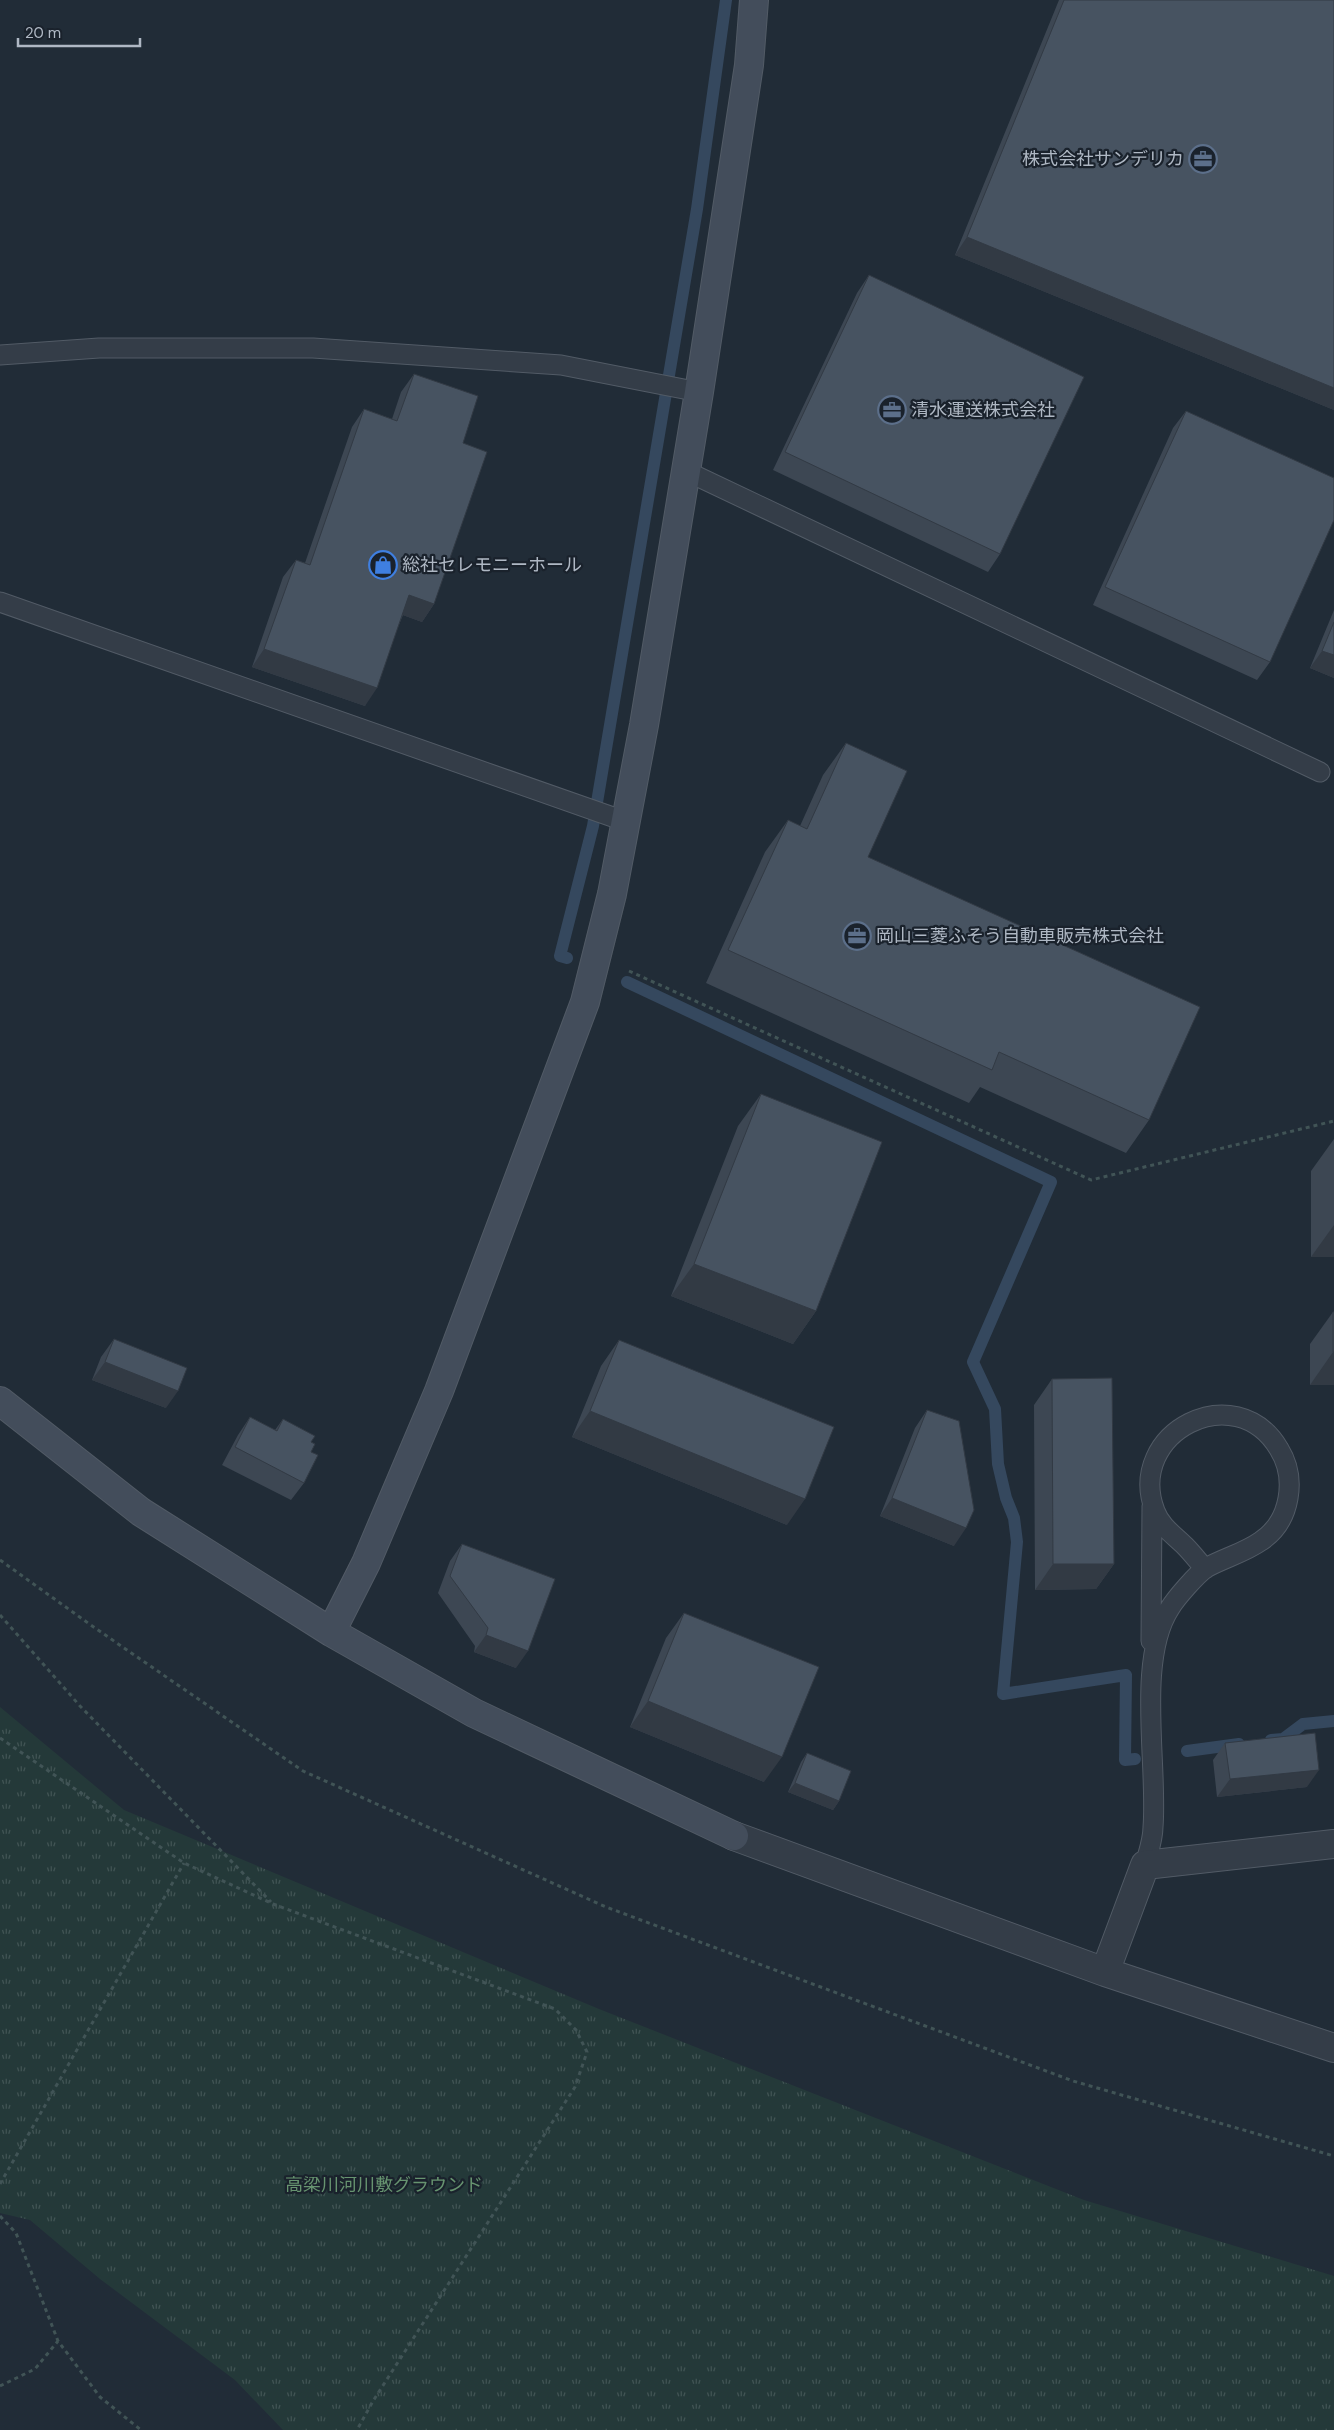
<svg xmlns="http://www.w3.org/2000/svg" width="1334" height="2430" viewBox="0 0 1334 2430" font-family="'DM Sans','Noto Sans JP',sans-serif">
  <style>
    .park { fill: url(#park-tufts) }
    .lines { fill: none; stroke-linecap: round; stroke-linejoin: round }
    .stream { stroke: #35485e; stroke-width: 12 }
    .lane-casing { stroke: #525b66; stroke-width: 21 }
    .street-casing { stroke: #525b66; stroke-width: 30 }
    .secondary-casing { stroke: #525b66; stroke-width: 30 }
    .path { stroke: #415456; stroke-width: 3; stroke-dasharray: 4 4; stroke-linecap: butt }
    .lane { stroke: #343d48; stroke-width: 19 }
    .street { stroke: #343d48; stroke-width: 28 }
    .secondary { stroke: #434d5b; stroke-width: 28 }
    .wall { fill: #3d4753 }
    .shaded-wall { fill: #323a44 }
    .building { fill: #475361; stroke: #323a44 }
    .labels { text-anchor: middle; stroke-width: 4.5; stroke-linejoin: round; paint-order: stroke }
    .poi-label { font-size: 18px; fill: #afb8c4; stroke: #1a222c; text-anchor: start }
    .park-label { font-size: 18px; fill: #679470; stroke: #1a222c }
  </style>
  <defs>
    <pattern id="park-tufts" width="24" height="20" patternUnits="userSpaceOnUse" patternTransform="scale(1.25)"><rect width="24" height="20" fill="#243939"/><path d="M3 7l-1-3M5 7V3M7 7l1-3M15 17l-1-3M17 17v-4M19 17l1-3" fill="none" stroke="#415454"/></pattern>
  </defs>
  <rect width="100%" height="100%" fill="#212c37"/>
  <!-- park -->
  <path class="park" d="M0,1707L124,1810L599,2009L1084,2200L1334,2276V2430H283L235,2380L100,2279L30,2220L0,2213Z"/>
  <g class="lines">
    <!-- stream -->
    <path class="stream" d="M567,958L560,956L593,826L697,209L726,0
      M627,982L1051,1182L973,1362L995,1409L998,1464L1006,1498L1014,1518L1017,1542L1003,1694L1126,1675L1125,1760L1135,1759
      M1271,1740L1283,1739L1303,1724L1334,1721
      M1187,1751L1239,1744"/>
    <defs>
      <path id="lane" d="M0,355L99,348H313L561,365L699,392
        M686,471L1320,772
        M0,602L627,822
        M1151,1641L1152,1506
        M1145,1865C1148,1853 1153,1840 1153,1827C1158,1765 1136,1660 1170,1608C1176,1598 1197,1574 1206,1568C1224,1558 1244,1553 1261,1541C1291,1521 1297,1478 1279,1449C1236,1376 1125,1432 1155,1511C1161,1527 1174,1535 1185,1546C1192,1553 1198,1561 1205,1569"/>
      <path id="street" d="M734,1836L1105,1972L1334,2048
        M1105,1972L1145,1865L1334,1844"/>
      <path id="secondary" d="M0,1401L141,1512L331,1632L474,1713L734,1836
        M331,1632L366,1563L439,1391L585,1002L612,894L644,725L699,392L749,65L754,0"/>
    </defs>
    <!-- lane casing -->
    <use href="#lane" class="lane-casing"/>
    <!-- street casing -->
    <use href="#street" class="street-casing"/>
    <!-- secondary casing -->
    <use href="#secondary" class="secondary-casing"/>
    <!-- path -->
    <path class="path" d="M629,971L1091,1180L1334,1121
      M0,1560L95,1628L303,1771L606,1907L1073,2081L1334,2156
      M0,1615L80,1706L271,1902
      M0,1738L184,1863L273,1904L555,2009L576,2030L587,2052L575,2087L373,2401L357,2430
      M0,2184L184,1863
      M0,2216L16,2233L58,2341L100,2397L141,2430
      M0,2386L35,2369L58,2341"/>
    <!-- lane -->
    <use href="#lane" class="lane"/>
    <!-- street -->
    <use href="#street" class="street"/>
    <!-- secondary -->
    <use href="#secondary" class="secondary"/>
  </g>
  <!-- wall -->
  <path class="wall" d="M1059,0H1334V410L955,255Z
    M869,275L1000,554L988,572L773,470L857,293Z
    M414,374L463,443L434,604L422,622L403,615L365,706L252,667L283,577L296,560L305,563L352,427L364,409L392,419L401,392Z
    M1186,411L1270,662L1257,680L1093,605L1173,428Z
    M1334,610V678L1310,668Z
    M846,743L868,857L1149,1120L1126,1153L980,1087L969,1103L706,983L765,852L788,820L800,826L823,775Z
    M761,1094L816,1311L793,1344L671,1296L738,1126Z
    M1334,1139V1257H1311V1171Z
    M1333,1312H1334V1385H1310V1344Z
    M114,1339L166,1408L92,1380L101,1357Z
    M619,1340L787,1525L572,1437L601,1366Z
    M1052,1379L1114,1564L1096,1589L1035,1590L1034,1405Z
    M927,1410L954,1546L880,1516L915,1428Z
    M250,1417L275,1430L283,1419L311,1442V1452L304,1483L291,1500L222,1465L238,1435Z
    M462,1544L516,1668L474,1652L475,1646L438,1593L450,1561Z
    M684,1613L764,1782L630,1727L666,1638Z
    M1225,1743L1307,1787L1217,1797L1213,1760Z
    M807,1753L839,1801L833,1810L788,1792L801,1762Z"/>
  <!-- shaded-wall -->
  <path class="shaded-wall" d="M967,237L1334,388V410L955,255Z
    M409,595L434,604L422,622L397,613Z
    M264,649L377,688L365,706L252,667Z
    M1322,651L1334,655V678L1310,668Z
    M1334,1225V1257H1311Z
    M694,1264L816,1311L793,1344L671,1296Z
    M1333,1352H1334V1385H1310Z
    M105,1362L178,1391L166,1408L92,1380Z
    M590,1411L805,1499L787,1525L572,1437Z
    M892,1498L966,1528L954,1546L880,1516Z
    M1053,1564H1114L1096,1589L1035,1590Z
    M486,1635L528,1651L516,1668L474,1652Z
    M648,1701L782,1757L764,1782L630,1727Z
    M1319,1770L1307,1787L1217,1797L1230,1779Z
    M795,1783L839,1801L833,1810L788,1792Z"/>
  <!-- building -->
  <path class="building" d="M1064,0H1334V388L967,237Z
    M869,275L1084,377L1000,554L785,452Z
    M414,374L478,396L463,443L487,452L434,604L409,595L377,688L264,649L296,560L310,565L364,409L397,421Z
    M1186,411L1334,478V520L1270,662L1105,587Z
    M1334,622V655L1322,651Z
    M846,743L907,771L868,857L1200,1007L1149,1120L999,1052L992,1070L728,950L788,820L807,829Z
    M761,1094L882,1142L816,1311L694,1264Z
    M1333,1312H1334V1352H1333Z
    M114,1339L187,1368L178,1391L105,1362Z
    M619,1340L834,1427L805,1499L590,1411Z
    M1112,1378L1114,1564H1053L1052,1379Z
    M927,1410L959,1421L974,1510L966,1528L892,1498Z
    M250,1417L277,1431L283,1419L315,1436L311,1442L315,1444L311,1452L318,1455L304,1483L235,1447Z
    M462,1544L555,1579L528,1651L486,1635L488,1628L450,1576Z
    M684,1613L819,1667L782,1757L648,1701Z
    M1315,1733L1319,1770L1230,1779L1225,1743Z
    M807,1753L851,1771L839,1801L795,1783Z"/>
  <!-- icons -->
  <defs>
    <symbol id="office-ring" viewBox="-11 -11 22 22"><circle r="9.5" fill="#1a222c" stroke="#5c6f8a" stroke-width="1.5"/><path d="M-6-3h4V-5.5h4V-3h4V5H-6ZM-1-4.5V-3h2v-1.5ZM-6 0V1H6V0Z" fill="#5c6f8a"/></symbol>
    <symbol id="shop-ring" viewBox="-11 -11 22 22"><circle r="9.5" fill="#1a222c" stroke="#3f7fe0" stroke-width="1.5"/><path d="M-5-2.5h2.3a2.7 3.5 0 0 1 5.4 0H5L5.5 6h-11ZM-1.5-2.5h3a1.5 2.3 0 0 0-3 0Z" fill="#3f7fe0"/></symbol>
  </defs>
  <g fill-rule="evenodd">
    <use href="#office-ring" x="1187" y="143" width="32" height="32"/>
    <use href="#office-ring" x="876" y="394" width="32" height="32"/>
    <use href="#shop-ring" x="367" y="549" width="32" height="32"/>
    <use href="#office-ring" x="841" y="920" width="32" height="32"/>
  </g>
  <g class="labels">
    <!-- poi labels -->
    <g class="poi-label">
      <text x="1184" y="165" text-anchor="end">株式会社サンデリカ</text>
      <text x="911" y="416">清水運送株式会社</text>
      <text x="402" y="571">総社セレモニーホール</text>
      <text x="876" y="942">岡山三菱ふそう自動車販売株式会社</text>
    </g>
    <!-- park labels -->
    <g class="park-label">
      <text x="384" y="2191">高梁川河川敷グラウンド</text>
    </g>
  </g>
  <!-- scale -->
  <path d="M18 38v8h122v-8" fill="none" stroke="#afb8c4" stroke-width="2.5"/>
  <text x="25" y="38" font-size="15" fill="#afb8c4" stroke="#1a222c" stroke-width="4" paint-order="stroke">20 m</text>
</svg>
